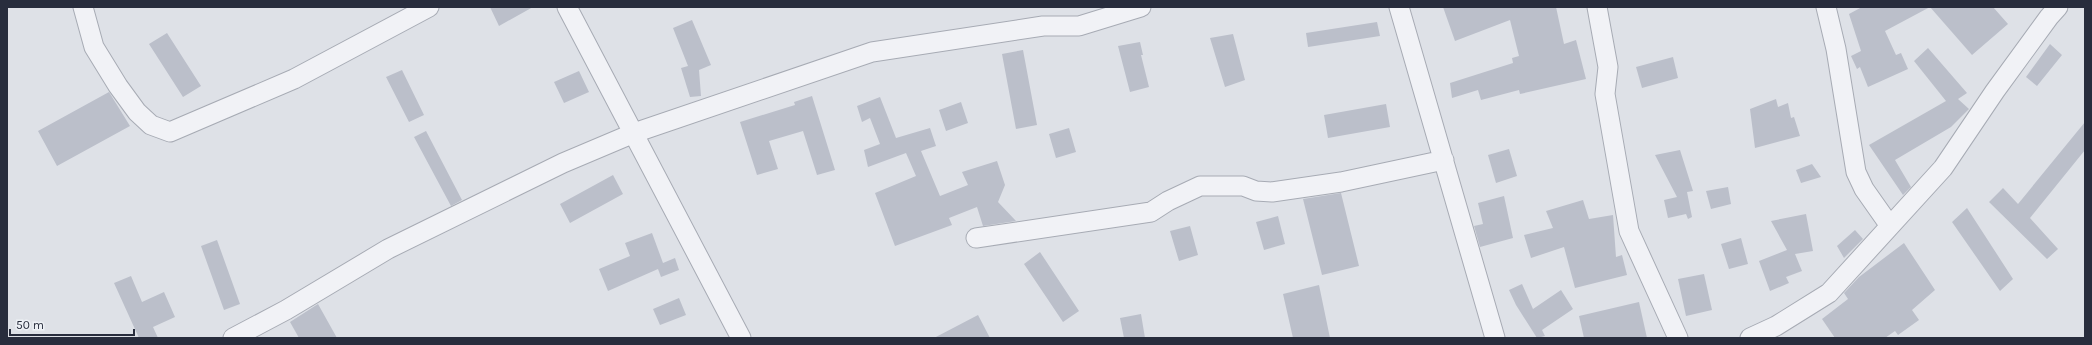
<svg xmlns="http://www.w3.org/2000/svg" width="2092" height="345" viewBox="0 0 2092 345" font-family="Karla,sans-serif">
  <style>
    .building { fill: #bbbfca }
    .lines { fill: none; stroke-linecap: round; stroke-linejoin: round }
    .minor-casing { stroke: #a7abb4; stroke-width: 21 }
    .minor { stroke: #f1f2f6; stroke-width: 19 }
  </style>
  <rect width="100%" height="100%" fill="#dee1e7"/>
  <!-- building -->
  <path class="building" d="M490,7H533L499,26Z
    M1443,7H1556L1564,44L1576,40L1586,79L1520,94L1519,90L1481,100L1478,90L1452,98L1450,83L1513,63L1512,58L1519,56L1510,20L1455,41Z
    M1862,7H1993L2008,24L1972,55L1930,7L1885,31L1896,55L1901,53L1908,69L1868,87L1860,67L1857,69L1851,56L1861,51L1849,14Z
    M692,20L711,65L699,70L701,96L690,97L681,68L688,66L673,28Z
    M1377,22L1380,36L1308,47L1306,33Z
    M167,33L201,86L183,97L149,44Z
    M1233,34L1245,80L1225,87L1210,38Z
    M1140,42L1143,55H1141L1149,87L1130,92L1118,46Z
    M2050,44L2062,55L2037,86L2026,77Z
    M1928,48L1967,93L1958,99L1969,109L1951,127L1895,160L1911,187L1903,195L1869,145L1946,101L1914,61Z
    M1023,50L1037,125L1016,129L1002,54Z
    M1673,57L1678,78L1642,88L1636,67Z
    M402,70L424,115L409,122L386,77Z
    M579,71L589,92L564,103L554,82Z
    M109,92L130,126L57,166L38,131Z
    M812,96L835,170L817,175L803,131L769,141L778,169L757,175L740,122L795,105L794,102Z
    M880,97L896,138L930,128L936,146L921,151L940,196L968,185L962,172L997,161L1005,185L998,202L1016,221L983,226L977,207L949,218L952,225L895,246L875,193L916,176L906,153L868,167L864,150L880,144L870,118L862,122L857,106Z
    M1776,99L1778,107L1788,103L1791,118L1794,117L1800,136L1755,148L1750,109Z
    M961,102L968,123L946,131L939,110Z
    M1386,104L1390,127L1328,138L1324,115Z
    M2085,122V150L2030,218L2058,249L2047,259L1989,202L2003,188L2018,204Z
    M1069,128L1076,152L1056,158L1049,134Z
    M426,131L462,200L451,206L414,137Z
    M1509,149L1517,176L1496,183L1488,155Z
    M1680,150L1693,191L1687,192L1692,217L1688,219L1686,214L1668,218L1664,200L1677,197L1655,155Z
    M1812,164L1821,177L1801,183L1796,170Z
    M613,175L623,194L570,223L560,204Z
    M1728,187L1731,204L1711,209L1706,191Z
    M1341,193L1359,266L1322,275L1303,199Z
    M1504,196L1513,238L1480,247L1474,226L1483,224L1478,203Z
    M1583,200L1589,219L1613,215L1616,257L1622,255L1627,275L1575,288L1564,247L1531,258L1524,235L1553,228L1546,211Z
    M1967,208L2013,279L2000,291L1952,222Z
    M1806,214L1813,251L1795,254L1802,271L1786,277L1789,283L1770,291L1759,261L1787,250L1771,221Z
    M1278,216L1285,244L1264,250L1256,222Z
    M1190,226L1198,255L1179,261L1170,231Z
    M1855,230L1863,239L1844,258L1837,246Z
    M652,233L663,263L675,258L679,270L661,277L658,269L608,291L599,269L630,256L625,243Z
    M1741,238L1748,264L1729,269L1721,244Z
    M217,240L240,304L224,310L201,246Z
    M1904,243L1935,290L1912,310L1919,320L1898,335L1895,331L1885,338H1835L1822,319L1848,299L1844,293L1859,277Z
    M1040,252L1079,311L1063,322L1024,264Z
    M1704,274L1712,310L1686,316L1678,279Z
    M131,276L142,302L164,292L175,317L153,327L158,338H139L114,283Z
    M1522,284L1533,309L1561,290L1573,309L1542,330L1545,336L1537,338L1516,305L1509,290Z
    M1319,285L1330,338H1293L1283,294Z
    M679,298L686,315L660,325L653,309Z
    M1639,302L1647,338H1584L1579,316Z
    M318,304L337,338H299L290,322Z
    M1141,314L1145,338H1124L1120,318Z
    M978,315L990,338H934Z"/>
  <g class="lines">
    <defs>
      <path id="minor" d="M83,7L94,47L118,86L137,112L151,125L170,132L294,79L429,7
        M567,7L741,338
        M1399,7L1495,338
        M1597,7L1608,67L1605,94L1629,231L1678,338
        M1826,7L1836,49L1856,172L1864,189L1890,226
        M976,238L1151,212L1168,201L1200,186H1243L1256,191L1272,192L1341,182L1444,160
        M233,338L286,310L388,249L563,163L634,133L872,52L1043,26H1079L1141,7
        M1750,338L1776,326L1829,293L1943,168L1995,91L2049,17L2058,7"/>
    </defs>
    <!-- minor casing -->
    <use href="#minor" class="minor-casing"/>
    <!-- minor -->
    <use href="#minor" class="minor"/>
  </g>
  <!-- border -->
  <rect width="2092" height="345" fill="none" stroke="#282d3d" stroke-width="16"/>
  <!-- scale -->
  <path d="M10 329v6h124v-6" fill="none" stroke="#282d3d" stroke-width="2"/>
  <text x="16" y="329" font-size="12" fill="#282d3d" stroke="#edf0f5" stroke-width="3" paint-order="stroke">50 m</text>
</svg>
